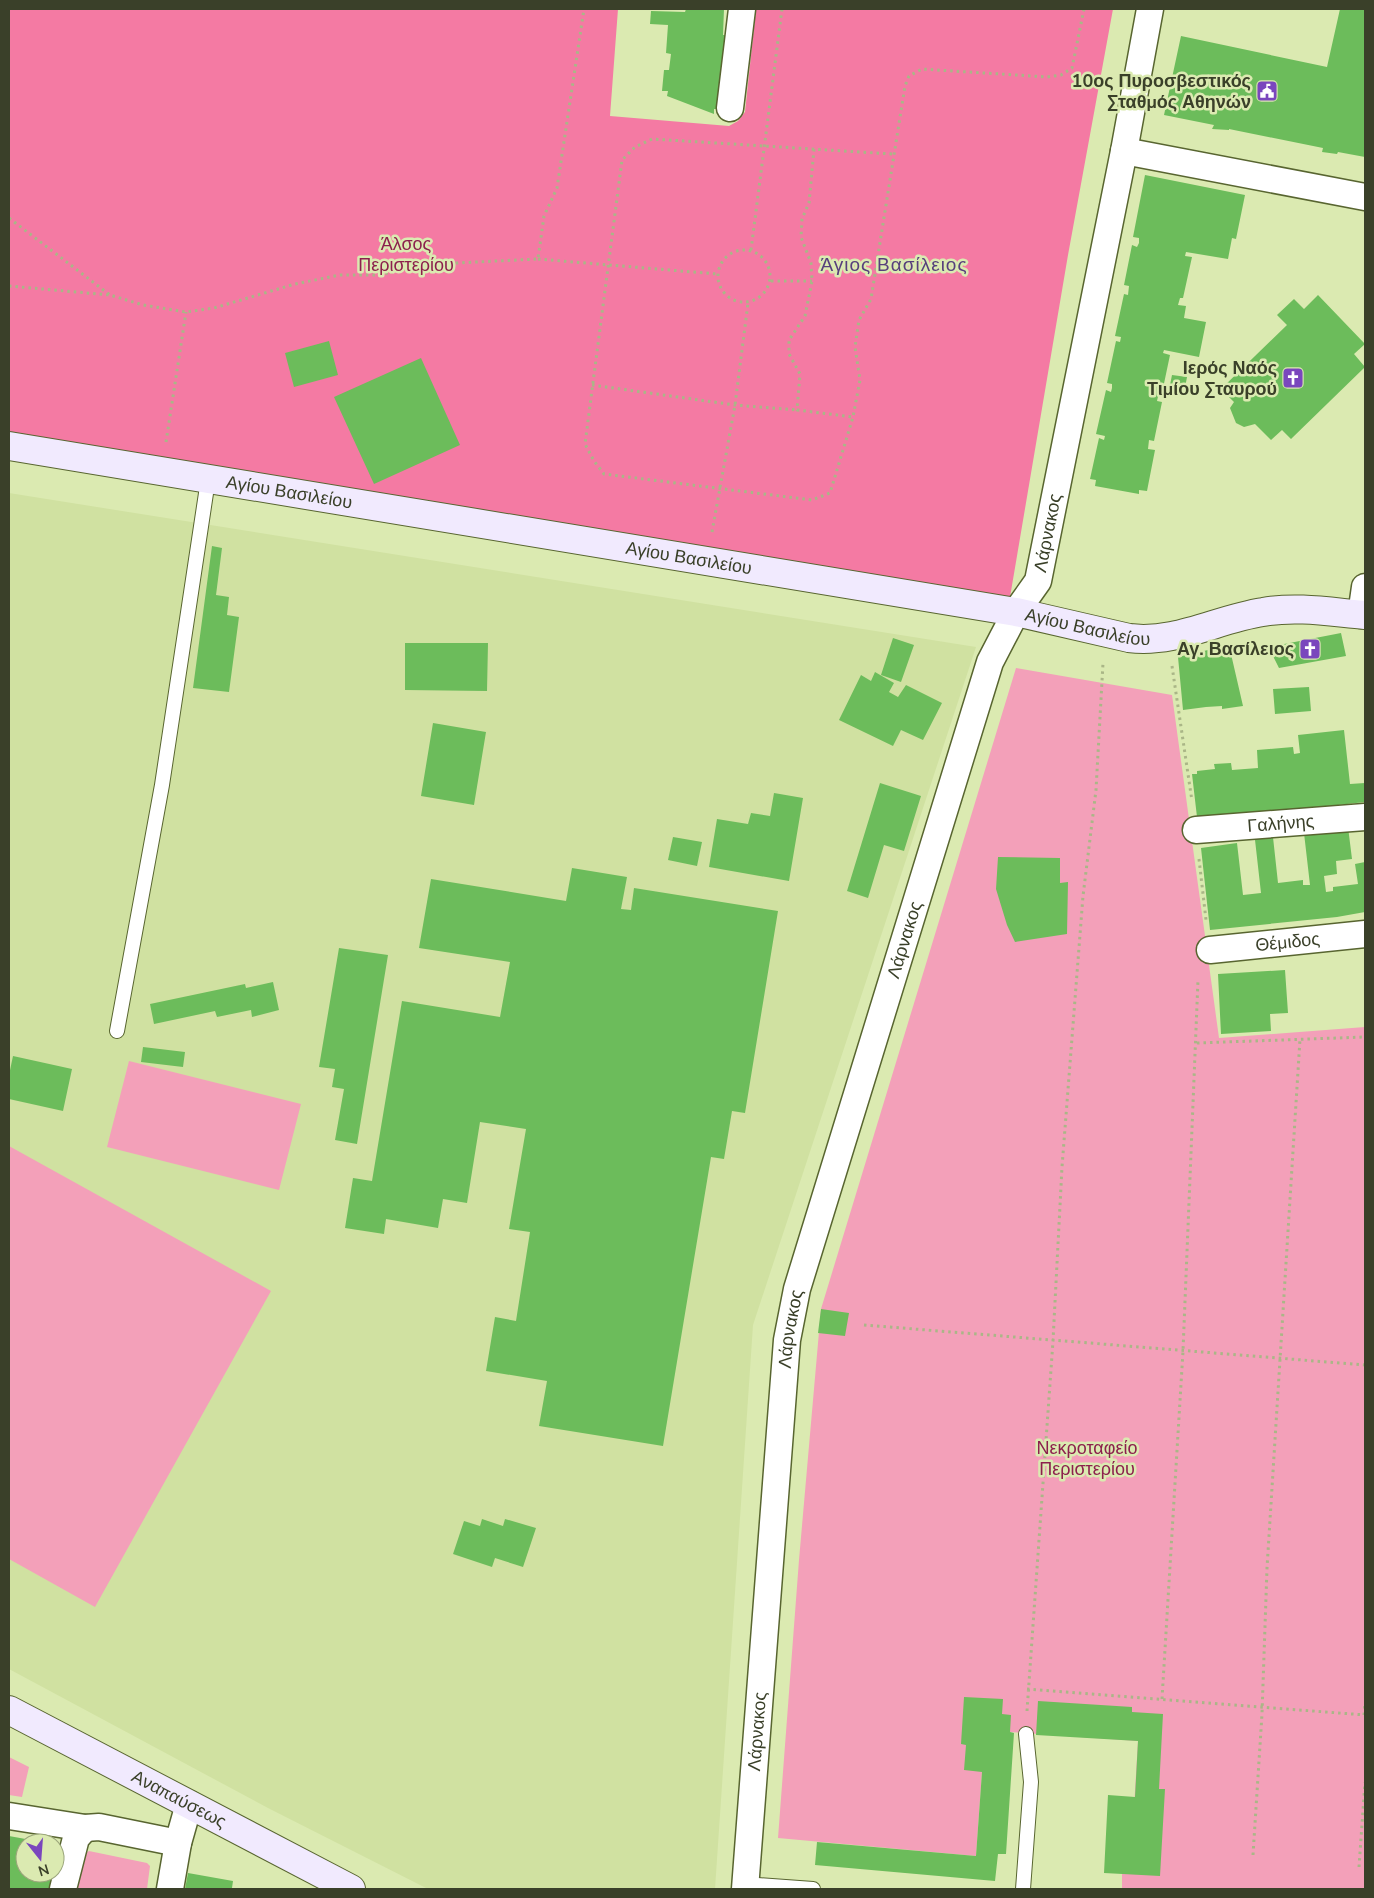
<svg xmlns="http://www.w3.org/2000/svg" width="1374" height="1898" viewBox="0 0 1374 1898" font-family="'Nunito Sans',sans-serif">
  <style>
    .built { fill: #d0e1a1 }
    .green { fill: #f3a0b9 }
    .forest { fill: #f47aa3 }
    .building { fill: #6cbc5b }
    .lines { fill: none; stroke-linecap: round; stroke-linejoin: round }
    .lane-casing { stroke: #586530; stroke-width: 16 }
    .street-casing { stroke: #586530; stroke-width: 29 }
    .secondary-casing { stroke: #586530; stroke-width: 30 }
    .path { stroke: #aab687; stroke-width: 3; stroke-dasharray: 2.5 4; stroke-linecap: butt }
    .lane { stroke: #fff; stroke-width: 14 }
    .street { stroke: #fff; stroke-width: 26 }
    .secondary { stroke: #f1eafe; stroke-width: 28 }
    .labels { text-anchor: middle; stroke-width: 5; stroke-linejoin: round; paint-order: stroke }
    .poi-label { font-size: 18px; font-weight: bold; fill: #3a4029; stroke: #dbeab1; text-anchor: end }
    .park-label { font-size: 18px; fill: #8c204d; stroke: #dbeab1 }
    .street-label { font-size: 18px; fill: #3a4029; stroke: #dbeab1 }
    .neighbourhood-label { font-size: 19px; letter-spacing: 1px; fill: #573f7c; stroke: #dbeab1 }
  </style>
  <rect width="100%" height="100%" fill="#dbeab1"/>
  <!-- built -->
  <path class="built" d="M9,493L976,647L753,1325L715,1889H428L268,1808L9,1669Z"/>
  <!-- green -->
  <path class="green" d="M1016,668L1172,695L1219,1038L1365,1027V1889H1122V1874H1130L1138,1741L1010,1732L982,1772L976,1856L778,1838L799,1560L821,1309Z
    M129,1061L301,1104L279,1190L107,1147Z
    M9,1146L271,1291L95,1607L9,1559Z
    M9,1757L29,1767L22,1797L9,1795Z
    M89,1851L147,1863L150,1866L147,1889H76L83,1855Z"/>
  <!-- forest -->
  <path class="forest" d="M9,9H618L610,116L729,126L738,121L745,112L756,9H1113L1068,255L1009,603L9,436Z"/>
  <!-- building -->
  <path class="building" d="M686,9H724L723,35H726L717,109H714V114L667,96L668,91H662L664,70H669L671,54L666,53L668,25L650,24L651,11L685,12Z
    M1340,9H1365V157L1338,152L1337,154L1322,152L1323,148L1229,129V130L1212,129L1214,125L1164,115L1181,36L1327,67Z
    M1145,175L1245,195L1236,239L1232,238L1228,259L1186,252L1185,256L1192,257L1183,298H1180L1178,305L1186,306L1184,318L1206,322L1199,357L1164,350L1163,353L1170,355L1162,393L1159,392L1157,401L1162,402L1154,441L1149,440L1148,449L1155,450L1147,491L1139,490V494L1095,486L1096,480L1090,479L1099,438L1104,440L1105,436L1096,434L1106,390L1111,392L1112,388V384L1107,383L1116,341L1120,342L1121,337L1115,336L1124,294L1128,295L1129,286L1124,285L1132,245L1137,247L1139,243V238L1133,237Z
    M1318,295L1365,344L1354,354L1365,367L1291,439L1282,430L1271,440L1255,424L1244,427L1236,423L1230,408L1234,402L1221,389L1287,325L1277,315L1294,299L1304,309Z
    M329,341L338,375L294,387L285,353Z
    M421,358L460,445L374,484L334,397Z
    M1172,375L1187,377L1184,393L1169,390Z
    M212,546L222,548L216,595L229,597L227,615L239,617L229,692L193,688Z
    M1341,633L1346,656L1279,668L1273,656L1274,646Z
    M893,638L914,645L901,682L881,675Z
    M405,643H488L487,691L405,690Z
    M1208,650L1231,654L1243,706L1222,709V706L1206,707L1183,710L1178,657Z
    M875,672L894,683L889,692L898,697L906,685L942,703L923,740L901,730L893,746L839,720L861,675L871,681Z
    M1309,687L1311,711L1275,714L1273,689Z
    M433,723L486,732L474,805L421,796Z
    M1344,730L1350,784L1365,783V802L1256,814V811L1244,814L1197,817L1192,774H1197V771L1215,769L1214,764L1231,763L1232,770L1258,768L1257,750L1293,747L1294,754L1300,753L1298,735Z
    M880,783L921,796L904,851L884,845L868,898L847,891Z
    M774,793L803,798L789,881L709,867L717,819L748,824L751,813L770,816Z
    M1348,827L1352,859L1336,861L1337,874L1324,876L1326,892L1333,891V887L1358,884L1355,864L1365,862V912L1337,917L1210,930L1201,848L1237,843L1243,895L1261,893L1254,831L1272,828L1278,883L1303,880V885H1310L1304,833Z
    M673,837L702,842L697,866L668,860Z
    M998,857L1060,858V883L1068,882L1067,934L1015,942L1007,925L996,889Z
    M572,868L627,877L621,909L631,910L634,888L778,911L745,1113L732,1111L724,1159L711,1157L663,1446L539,1426L547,1381L486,1371L495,1317L516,1321L530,1232L509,1229L526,1129L480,1122L467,1203L443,1199L438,1228L386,1219L384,1234L345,1228L353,1178L372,1181L402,1001L500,1017L510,962L419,948L431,879L566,901Z
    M339,948L388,955L357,1144L335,1140L344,1089L332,1087L335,1069L319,1067Z
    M1285,970L1288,1013L1270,1014L1271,1031L1221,1034L1218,974Z
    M273,982L279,1010L252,1017L251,1010L217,1017L215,1011L154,1024L150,1004L245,984L246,988Z
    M143,1047L185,1052L183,1067L141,1062Z
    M13,1056L72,1069L63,1111L9,1099V1075Z
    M821,1309L849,1313L845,1336L818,1333Z
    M482,1519L503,1526L505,1519L536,1528L523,1567L495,1558L492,1567L453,1554L464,1521L480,1526Z
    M964,1697L1003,1699L1002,1714L1011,1715L1010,1732L1014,1733L1006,1854H998L995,1881L815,1865L817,1842L976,1856L982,1772L964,1770L966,1745L961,1744Z
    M1038,1701L1132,1707V1712L1163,1714L1159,1789H1165L1160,1876L1104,1873L1108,1795L1135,1797L1138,1741L1036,1735Z
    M9,1836L42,1842L25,1843V1873H53L49,1889H9Z
    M188,1873L233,1881L232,1888L236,1889H185Z"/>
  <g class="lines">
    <!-- lane casing -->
    <g class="lane-casing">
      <path id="lane" d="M117,1031L162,785L208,480
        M745,1884L813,1889
        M1023,1889L1031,1782L1026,1734"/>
    </g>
    <!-- street casing -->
    <g class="street-casing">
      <g id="street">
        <path d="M730,108L742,9"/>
        <path d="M1124,151L1365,197"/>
        <path d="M1361,615L1365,587"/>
        <path id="s1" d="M1196,830L1365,817"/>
        <path id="s2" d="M1210,950L1365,934"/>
        <path d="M9,1816L85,1828L99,1827L178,1843"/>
        <path d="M63,1889L76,1838L85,1828"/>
        <path d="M170,1889L178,1843L189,1804"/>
        <path id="s3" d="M745,1889L787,1340L797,1289L990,662L1016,612L1038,581L1124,151L1150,9"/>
      </g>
    </g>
    <!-- secondary casing -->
    <g class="secondary-casing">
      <g id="secondary">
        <path id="s4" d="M9,446L1016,612L1129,638C1176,644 1217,619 1263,612C1297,606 1330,612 1365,615"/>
        <path id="s5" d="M9,1710L351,1889"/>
      </g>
    </g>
    <!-- path -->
    <path class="path" d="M814,149L809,203L802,219L801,237L811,263L812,281L805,316L789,340V354L800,374L797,410L853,417
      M892,154L652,139L635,147L622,160L585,444L594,461L604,474L812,500L830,493L853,417L860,380L855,347L859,320L871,299L905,86L909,76L922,69L1047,77L1061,75L1072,68L1084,9
      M9,218L110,295
      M718 276a26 26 0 1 1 52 0a26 26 0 1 1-52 0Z
      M751,250L782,9
      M538,259L717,274
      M771,281H812
      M9,286L110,295L143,305L186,312L214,308L295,284L340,275H380L411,267L456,263L538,259L544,216L557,188L584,9
      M592,385L735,405L797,410
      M166,442L186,312
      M712,532L735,405L748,303
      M1172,666L1192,801
      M1199,859L1206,920
      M1197,1043L1365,1037
      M864,1325L1365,1365
      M1027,1689L1365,1715
      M1162,1699L1183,1351L1198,980
      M1027,1711L1053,1341L1062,1167L1083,896L1096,790L1103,663
      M1364,1715L1365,1703
      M1253,1855L1262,1714L1267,1568L1300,1039
      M1359,1867L1365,1782"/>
    <!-- lane -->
    <use href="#lane" class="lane"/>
    <!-- street -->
    <use href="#street" class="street"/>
    <!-- secondary -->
    <use href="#secondary" class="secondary"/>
  </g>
  <!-- icons -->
  <defs>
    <g id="civic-square" transform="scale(1.125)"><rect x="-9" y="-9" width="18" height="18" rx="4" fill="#7a46bd" stroke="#dbeab1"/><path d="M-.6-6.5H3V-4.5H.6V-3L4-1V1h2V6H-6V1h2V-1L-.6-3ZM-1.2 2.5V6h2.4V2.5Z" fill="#fff"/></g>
    <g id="church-square" transform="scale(1.125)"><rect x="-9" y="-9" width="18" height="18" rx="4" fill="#7a46bd" stroke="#dbeab1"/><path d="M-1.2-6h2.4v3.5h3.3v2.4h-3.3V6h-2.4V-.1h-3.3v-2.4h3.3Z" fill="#fff"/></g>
  </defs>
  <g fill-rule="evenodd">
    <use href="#civic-square" x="1267" y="91"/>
    <use href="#church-square" x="1293" y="378"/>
    <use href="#church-square" x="1310" y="649"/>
  </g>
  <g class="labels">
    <!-- poi labels -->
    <g class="poi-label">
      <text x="1251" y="87">10ος Πυροσβεστικός<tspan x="1251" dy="21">Σταθμός Αθηνών</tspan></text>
      <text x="1277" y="374">Ιερός Ναός<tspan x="1277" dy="21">Τιμίου Σταυρού</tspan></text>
      <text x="1294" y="655">Αγ. Βασίλειος</text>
    </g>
    <!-- park labels -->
    <g class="park-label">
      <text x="406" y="250">Άλσος<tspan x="406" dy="21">Περιστερίου</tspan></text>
      <text x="1087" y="1454">Νεκροταφείο<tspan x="1087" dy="21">Περιστερίου</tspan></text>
    </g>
    <!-- street labels -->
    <g class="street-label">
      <text dy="6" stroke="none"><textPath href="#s4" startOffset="284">Αγίου Βασιλείου</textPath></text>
      <text dy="6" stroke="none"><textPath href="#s3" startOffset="1402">Λάρνακος</textPath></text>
      <text dy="6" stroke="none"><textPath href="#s4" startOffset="689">Αγίου Βασιλείου</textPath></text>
      <text dy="6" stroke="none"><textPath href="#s4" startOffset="1094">Αγίου Βασιλείου</textPath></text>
      <text dy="6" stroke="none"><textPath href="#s1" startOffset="85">Γαλήνης</textPath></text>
      <text dy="6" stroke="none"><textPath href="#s3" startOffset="968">Λάρνακος</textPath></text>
      <text dy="6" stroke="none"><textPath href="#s2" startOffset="78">Θέμιδος</textPath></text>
      <text dy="6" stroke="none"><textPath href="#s3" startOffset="562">Λάρνακος</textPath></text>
      <text dy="6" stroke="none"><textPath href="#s3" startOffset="158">Λάρνακος</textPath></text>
      <text dy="6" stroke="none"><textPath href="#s5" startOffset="192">Αναπαύσεως</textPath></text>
    </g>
    <!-- neighbourhood labels -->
    <g class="neighbourhood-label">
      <text x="894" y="271">Άγιος Βασίλειος</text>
    </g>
  </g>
  <!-- border -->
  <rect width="1374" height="1898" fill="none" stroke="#3a4029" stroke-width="20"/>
  <!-- north arrow -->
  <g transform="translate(40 1858) rotate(163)"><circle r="24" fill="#dbeab1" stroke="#9ba67b"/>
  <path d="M0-4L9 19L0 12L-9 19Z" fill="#7a46bd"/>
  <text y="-8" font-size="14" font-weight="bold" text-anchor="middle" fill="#3a4029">N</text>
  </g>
</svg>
